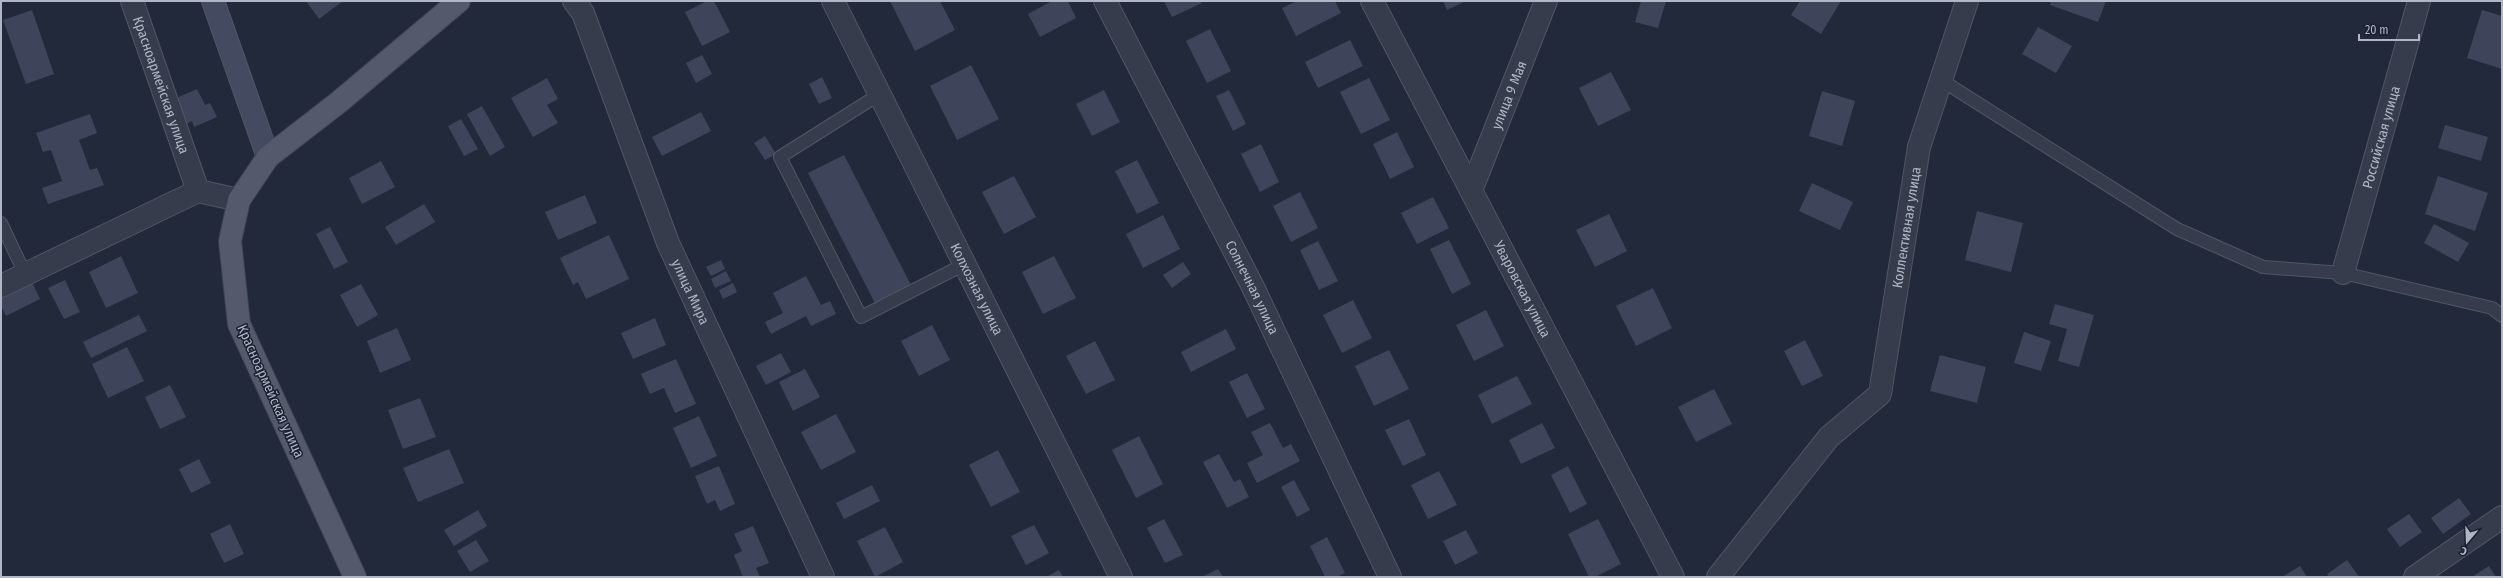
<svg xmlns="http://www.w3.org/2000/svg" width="2503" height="578" viewBox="0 0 2503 578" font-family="'Fira Sans Condensed',sans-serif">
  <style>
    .building { fill: #3e455b }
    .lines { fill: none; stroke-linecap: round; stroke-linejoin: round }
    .lane-casing { stroke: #515666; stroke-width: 14 }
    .street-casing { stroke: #515666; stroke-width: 24 }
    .secondary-casing { stroke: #515666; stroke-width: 24 }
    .primary-casing { stroke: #3f4554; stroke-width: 24 }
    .lane { stroke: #363c4b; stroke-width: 12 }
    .street { stroke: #363c4b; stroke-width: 22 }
    .secondary { stroke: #444a5f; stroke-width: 22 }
    .primary { stroke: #545a6c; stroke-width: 22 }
    .labels { text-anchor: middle; stroke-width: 3; stroke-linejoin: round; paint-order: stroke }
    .street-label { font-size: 14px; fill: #b1b6c7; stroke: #1b2130 }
  </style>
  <rect width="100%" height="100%" fill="#22293b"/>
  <!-- building -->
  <path class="building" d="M306,1H343L319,19Z
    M707,1H714L730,32L702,46L685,12Z
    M890,1H940L955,30L915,51Z
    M1052,1H1068L1076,18L1040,37L1028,14Z
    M1164,1H1201L1202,3L1172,17Z
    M1297,1H1335L1341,13L1296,36L1282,8Z
    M1443,1H1466L1447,10Z
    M1641,1H1666L1658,28L1635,22Z
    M1800,1H1841L1821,34L1791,15Z
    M2051,1H2106L2098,22L2050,5Z
    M32,10L54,74L26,84L3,20Z
    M2482,10L2502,16V69L2467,58Z
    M2038,27L2072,46L2056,73L2022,54Z
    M1210,29L1231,71L1207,83L1186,41Z
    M1350,40L1363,66L1318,88L1305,62Z
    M702,55L712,74L696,83L686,63Z
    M971,65L999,119L957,140L930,86Z
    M1611,72L1631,110L1598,126L1579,88Z
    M822,77L832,98L819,104L809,84Z
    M547,78L558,99L547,105L558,123L533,137L511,98Z
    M1369,78L1390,120L1361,134L1340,92Z
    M197,89L205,105L210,103L217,117L194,127L192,121L186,124L174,99Z
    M1104,90L1120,122L1092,136L1076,104Z
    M1229,90L1246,124L1233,131L1216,96Z
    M1822,91L1855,101L1842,146L1809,136Z
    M482,106L505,147L490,156L467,114Z
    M701,112L711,131L662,156L652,137Z
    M90,114L97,133L79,140L90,170L97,168L104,185L48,204L42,188L62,181L51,150L43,152L36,133Z
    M461,119L478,149L464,156L448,126Z
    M2445,125L2488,137L2481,161L2438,148Z
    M1397,132L1414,167L1390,179L1373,144Z
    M765,136L776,154L765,160L754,143Z
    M1261,144L1279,182L1260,192L1241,154Z
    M844,155L912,287L876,305L808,173Z
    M1137,160L1159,203L1137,214L1115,171Z
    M381,161L395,187L362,204L349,178Z
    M1014,176L1036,217L1004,234L982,192Z
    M2438,176L2488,193L2475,231L2425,214Z
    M1812,183L1853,202L1840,230L1799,211Z
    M1300,192L1318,228L1291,242L1273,206Z
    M585,195L597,223L558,240L545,212Z
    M1433,197L1449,228L1417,244L1401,213Z
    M424,204L435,222L396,245L385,227Z
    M1977,211L2023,223L2011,272L1965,260Z
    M1609,214L1627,251L1595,267L1576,230Z
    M1163,215L1180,249L1143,268L1126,234Z
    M2434,224L2469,243L2458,262L2424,243Z
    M330,227L348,262L334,269L316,234Z
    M609,235L629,279L586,299L578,282L573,285L560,258Z
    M1449,240L1471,284L1452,294L1430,249Z
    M1318,241L1338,281L1319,290L1300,250Z
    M121,256L138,293L106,308L89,272Z
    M1054,256L1076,298L1043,314L1022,272Z
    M721,260L725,269L711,276L706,267Z
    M1183,262L1191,274L1172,288L1163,275Z
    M726,271L731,281L715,288L711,279Z
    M806,276L821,305L830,301L836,314L811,326L806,316L771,334L765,322L783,313L773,293Z
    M65,280L80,312L64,319L48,288Z
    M32,282L40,299L6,316L1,306V297Z
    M733,283L737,292L723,299L719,290Z
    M361,284L378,315L357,327L340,295Z
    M1653,288L1672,328L1636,346L1616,306Z
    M1353,300L1372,338L1342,353L1323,315Z
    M2055,304L2094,315L2079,367L2058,361L2067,329L2049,324Z
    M1486,310L1504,346L1474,361L1456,325Z
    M139,315L147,331L91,358L83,342Z
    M655,318L666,345L633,359L621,333Z
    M932,325L950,360L919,376L901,341Z
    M397,328L411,360L380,373L367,341Z
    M1226,329L1236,349L1191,372L1181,352Z
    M2024,332L2051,341L2041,371L2014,363Z
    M1805,340L1823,376L1802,386L1784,351Z
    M1095,341L1115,380L1086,394L1066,356Z
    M127,347L144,381L108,398L92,364Z
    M1389,350L1409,389L1374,406L1355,366Z
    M781,353L791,372L766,385L756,366Z
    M1940,355L1986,367L1977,403L1930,391Z
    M676,359L696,404L675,413L664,388L650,394L641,374Z
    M805,369L820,397L793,411L779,382Z
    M1247,373L1265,409L1247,418L1229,382Z
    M1517,376L1532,404L1492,424L1478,395Z
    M170,385L186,417L160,429L145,397Z
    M1714,389L1732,424L1696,442L1678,407Z
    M420,398L436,437L403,449L388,410Z
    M836,414L856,452L821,470L801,432Z
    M699,416L717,456L691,468L673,428Z
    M1409,419L1426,455L1403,466L1385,430Z
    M1270,423L1283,448L1291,444L1300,461L1257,483L1247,463L1263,455L1251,432Z
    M1542,423L1555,448L1521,464L1509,440Z
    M1139,436L1163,484L1136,498L1112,450Z
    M449,449L464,483L418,502L403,468Z
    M998,450L1020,492L991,507L969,465Z
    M1219,454L1234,482L1240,479L1249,497L1227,508L1203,462Z
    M199,459L211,483L191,493L179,469Z
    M719,466L735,504L720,511L715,500L707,504L695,476Z
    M1568,466L1587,504L1570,513L1551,475Z
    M1439,471L1457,505L1428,519L1411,485Z
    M1294,480L1310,510L1297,517L1281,487Z
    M872,485L880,501L844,519L836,503Z
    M2459,498L2471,514L2443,534L2431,518Z
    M478,510L487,526L454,546L444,530Z
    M2409,514L2422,532L2400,547L2387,529Z
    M1164,519L1183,555L1165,563L1147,528Z
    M1598,519L1621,564L1595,577H1589L1568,534Z
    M230,524L244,554L224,563L210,534Z
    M1034,525L1049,553L1026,565L1011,536Z
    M753,526L769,563L756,568L760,577H743L734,555L742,551L734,534Z
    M885,527L903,562L875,577L857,541Z
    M1466,530L1478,553L1455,565L1443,541Z
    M1327,537L1345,573L1337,577H1325L1310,546Z
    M476,540L489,561L470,572L457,551Z
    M2347,560L2359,577H2329L2327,574Z
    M2300,566L2307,577H2282Z
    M2489,566L2496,577H2472Z
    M1218,569L1223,577H1202Z
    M1059,570L1063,577H1046Z"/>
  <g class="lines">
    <!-- lane casing -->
    <g class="lane-casing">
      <path id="lane" d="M1941,80L2177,229L2263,267L2343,273L2492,308L2502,316
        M880,94L780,157L861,317L965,264
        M1,223L25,274"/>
    </g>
    <!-- street casing -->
    <g class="street-casing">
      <g id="street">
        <path id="s1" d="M132,1L198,191"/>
        <path id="s2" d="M574,1L583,13L668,243L823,577"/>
        <path id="s3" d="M833,1L1121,577"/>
        <path id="s4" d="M1105,1L1253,287L1390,577"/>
        <path id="s5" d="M1372,1L1673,577"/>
        <path id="s6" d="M1472,188L1546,1"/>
        <path id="s7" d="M2343,273L2419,1"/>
        <path d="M1,286L198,191L239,200"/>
        <path id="s8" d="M1718,577L1829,437L1880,394L1919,147L1967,1"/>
        <path d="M2415,577L2502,517"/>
      </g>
    </g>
    <!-- secondary casing -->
    <g class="secondary-casing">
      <path id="secondary" d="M213,1L268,157"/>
    </g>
    <!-- primary casing -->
    <g class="primary-casing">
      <path id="primary" d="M355,577L239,324L230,241L239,200L268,157L339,102L459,1"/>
    </g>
    <!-- lane -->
    <use href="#lane" class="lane"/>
    <!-- street -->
    <use href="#street" class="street"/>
    <!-- secondary -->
    <use href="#secondary" class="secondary"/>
    <!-- primary -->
    <use href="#primary" class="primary"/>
  </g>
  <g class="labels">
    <!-- street labels -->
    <g class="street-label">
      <text dy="5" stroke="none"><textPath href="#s1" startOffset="89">Красноармейская улица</textPath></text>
      <text dy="5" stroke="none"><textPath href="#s6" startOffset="100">улица 9 Мая</textPath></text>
      <text dy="5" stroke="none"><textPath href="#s7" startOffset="141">Российская улица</textPath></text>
      <text dy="5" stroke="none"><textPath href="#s8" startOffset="414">Коллективная улица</textPath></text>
      <text dy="5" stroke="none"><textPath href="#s4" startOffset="322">Солнечная улица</textPath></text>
      <text dy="5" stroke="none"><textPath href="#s5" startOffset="325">Уваровская улица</textPath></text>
      <text dy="5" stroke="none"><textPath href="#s3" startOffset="322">Колхозная улица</textPath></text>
      <text dy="5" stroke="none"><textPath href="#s2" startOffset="314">улица Мира</textPath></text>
      <text transform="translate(271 391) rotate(66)" y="5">Красноармейская улица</text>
    </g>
  </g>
  <!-- border -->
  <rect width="2503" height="578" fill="none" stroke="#b1b6c7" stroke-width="4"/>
  <!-- north arrow -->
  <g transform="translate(2467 542) rotate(199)" stroke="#1b2130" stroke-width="3" paint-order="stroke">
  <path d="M0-3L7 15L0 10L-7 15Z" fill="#b1b6c7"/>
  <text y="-6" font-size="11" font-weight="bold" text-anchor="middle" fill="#b1b6c7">С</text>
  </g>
  <!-- scale -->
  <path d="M2359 34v6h60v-6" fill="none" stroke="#b1b6c7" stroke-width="2"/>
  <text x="2365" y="34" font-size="12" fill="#b1b6c7" stroke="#1b2130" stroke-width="3" paint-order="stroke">20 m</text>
</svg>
